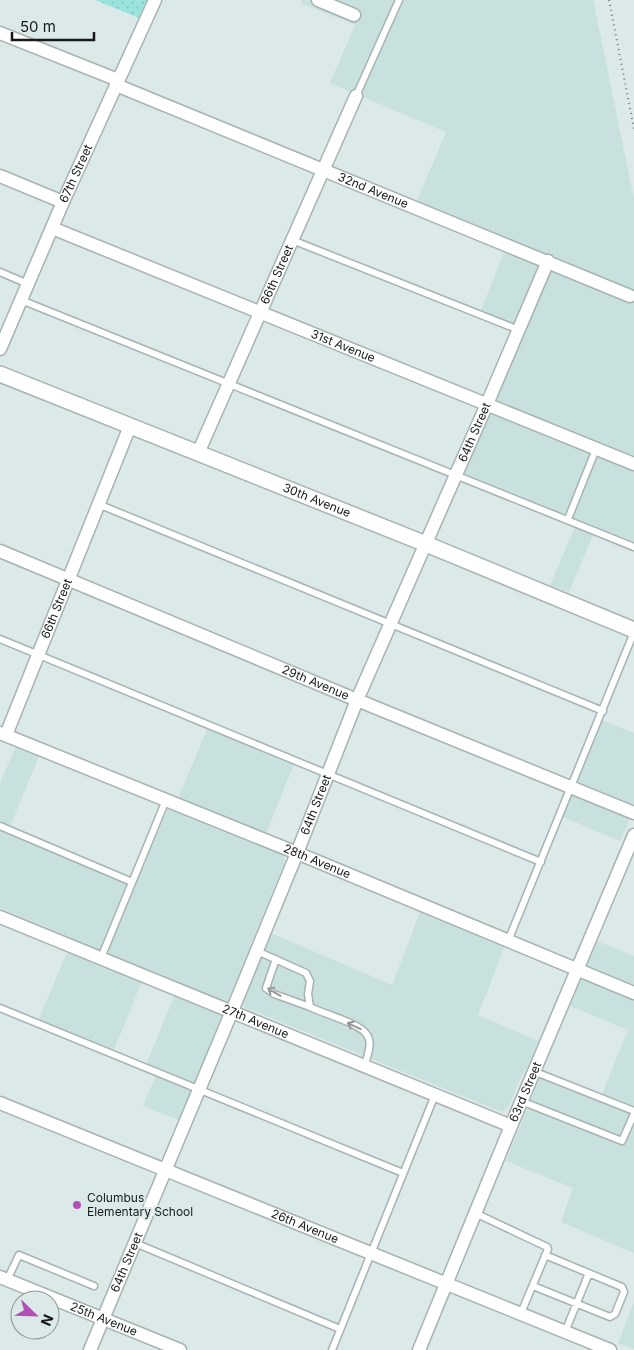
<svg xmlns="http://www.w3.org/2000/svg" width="634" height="1350" viewBox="0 0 634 1350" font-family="Inter,sans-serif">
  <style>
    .built { fill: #c8e0de }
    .grass { fill: url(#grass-dots) }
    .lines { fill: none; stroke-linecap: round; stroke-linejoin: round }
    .service-casing { stroke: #a6b3b2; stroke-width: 9 }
    .minor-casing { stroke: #a6b3b2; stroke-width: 15 }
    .tertiary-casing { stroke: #a6b3b2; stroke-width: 18 }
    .path { stroke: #6f7877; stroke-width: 2; stroke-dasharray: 1 4; stroke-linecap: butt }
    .service { stroke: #fff; stroke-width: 6 }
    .minor { stroke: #fff; stroke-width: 12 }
    .tertiary { stroke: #fff; stroke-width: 15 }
    .oneway { stroke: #969898 }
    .poi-dot { fill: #b250b7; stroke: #dbe9e8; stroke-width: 2 }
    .labels { text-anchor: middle; stroke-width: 4; stroke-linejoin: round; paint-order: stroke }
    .street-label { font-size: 12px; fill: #161b1a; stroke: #dbe9e8 }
    .poi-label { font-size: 12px; fill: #161b1a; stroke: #dbe9e8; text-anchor: start }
  </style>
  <defs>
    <pattern id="grass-dots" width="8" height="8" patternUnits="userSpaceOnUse" patternTransform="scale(1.25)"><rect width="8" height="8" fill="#9be4de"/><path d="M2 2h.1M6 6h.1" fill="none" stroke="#85c3be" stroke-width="1.8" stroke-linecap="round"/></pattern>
  </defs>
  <rect width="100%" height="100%" fill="#dbe9e8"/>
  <!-- built -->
  <path class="built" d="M302,0H593L634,199V552L593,535L569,592L550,585L575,527L449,476L512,332L478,318L505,250L412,213L446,132L330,83L355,25L301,3Z
    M602,720L634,733V809L620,841L563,817Z
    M207,729L294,764L261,846L283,855L285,861L179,1120L143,1106L158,1071L146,1065L180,982L147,969L113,1052L38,1021L73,938L0,908V783L16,746L39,756L7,834L135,886L168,809L173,811Z
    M421,910L505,945L478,1015L538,1041L528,1065L519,1081L509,1105L502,1112L244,1007L242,1002L271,933L392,985Z
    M597,941L634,956V1253L561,1222L573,1188L506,1161L543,1070L602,1094L628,1030L570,1006Z
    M634,1302V1349L618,1343Z"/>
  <!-- grass -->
  <path class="grass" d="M95,0H147L139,18Z"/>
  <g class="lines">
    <!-- service casing -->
    <g class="service-casing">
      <path id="service" d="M356,96L399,0
        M292,240L519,330
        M0,272L28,284
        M21,300L634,547
        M98,504L603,711
        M568,519L596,449
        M0,639L541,862
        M0,826L132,882
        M508,941L634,632
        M257,951L306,973L310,981L308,994L310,1007C324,1014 360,1023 367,1035C373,1043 367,1056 365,1065
        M101,958L166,800
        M276,959L266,988L274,994L310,1007
        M0,1008L403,1173
        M533,1071L634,1111
        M521,1101L622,1141L634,1114
        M475,1213L547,1247L548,1249L521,1313
        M135,1243L340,1329
        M7,1280L19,1255L94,1286
        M533,1286L610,1317L615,1314L624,1292L622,1287L545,1255
        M565,1332L589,1273
        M332,1350L435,1095"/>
    </g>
    <!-- minor casing -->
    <g class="minor-casing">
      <g id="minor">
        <path d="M318,0L354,15"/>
        <path d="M0,33L118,80"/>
        <path id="s1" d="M116,85L630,296"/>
        <path d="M0,176L63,202"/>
        <path id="s2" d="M52,228L634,464"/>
        <path id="s3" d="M0,349L63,202L155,0"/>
        <path id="s4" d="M198,453L356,96"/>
        <path id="s5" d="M0,551L357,700L634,813"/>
        <path id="s6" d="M0,733L297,853L634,993"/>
        <path id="s7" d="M6,735L130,426"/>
        <path id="s8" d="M0,917L511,1126"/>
        <path id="s9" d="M0,1103L610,1350"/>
        <path id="s10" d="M0,1277L180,1350"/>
        <path id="s11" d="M90,1350L232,1011L297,853L357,700L487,404L548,261"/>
        <path id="s12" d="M419,1350L511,1126L634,835"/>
      </g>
    </g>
    <!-- tertiary casing -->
    <g class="tertiary-casing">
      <g id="tertiary">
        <path id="s13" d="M0,374L426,544L634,630"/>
      </g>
    </g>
    <!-- path -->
    <path class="path" d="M609,0L634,129"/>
    <!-- service -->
    <use href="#service" class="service"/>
    <!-- minor -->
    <use href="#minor" class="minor"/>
    <!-- tertiary -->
    <use href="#tertiary" class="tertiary"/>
  </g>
  <!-- one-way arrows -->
  <defs><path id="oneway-shaft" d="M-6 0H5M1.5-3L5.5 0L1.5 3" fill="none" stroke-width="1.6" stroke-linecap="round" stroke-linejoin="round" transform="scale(1.25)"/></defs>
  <g class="oneway">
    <use href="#oneway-shaft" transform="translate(274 992) rotate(-149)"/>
    <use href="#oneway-shaft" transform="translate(354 1026) rotate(-155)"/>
  </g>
  <!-- markers -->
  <circle class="poi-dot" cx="77" cy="1205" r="5"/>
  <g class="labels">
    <!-- street labels -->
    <g class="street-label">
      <text dy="4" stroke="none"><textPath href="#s3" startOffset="191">67th Street</textPath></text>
      <text dy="4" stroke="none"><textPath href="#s1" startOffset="278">32nd Avenue</textPath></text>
      <text dy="4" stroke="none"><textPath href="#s4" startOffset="195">66th Street</textPath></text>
      <text dy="4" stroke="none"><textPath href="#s2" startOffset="314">31st Avenue</textPath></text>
      <text dy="4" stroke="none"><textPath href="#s11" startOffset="995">64th Street</textPath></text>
      <text dy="4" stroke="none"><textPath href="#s13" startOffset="341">30th Avenue</textPath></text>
      <text dy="4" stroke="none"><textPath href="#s7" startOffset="136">66th Street</textPath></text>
      <text dy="4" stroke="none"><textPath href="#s5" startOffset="342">29th Avenue</textPath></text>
      <text dy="4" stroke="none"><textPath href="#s11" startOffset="590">64th Street</textPath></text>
      <text dy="4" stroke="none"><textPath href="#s6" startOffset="342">28th Avenue</textPath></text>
      <text dy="4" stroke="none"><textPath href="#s8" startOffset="276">27th Avenue</textPath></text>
      <text dy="4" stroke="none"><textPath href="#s12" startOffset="279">63rd Street</textPath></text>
      <text dy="4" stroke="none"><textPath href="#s9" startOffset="329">26th Avenue</textPath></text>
      <text dy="4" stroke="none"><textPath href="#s11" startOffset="95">64th Street</textPath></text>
      <text dy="4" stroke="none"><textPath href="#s10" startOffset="112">25th Avenue</textPath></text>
    </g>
    <!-- poi labels -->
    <g class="poi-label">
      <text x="87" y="1202">Columbus<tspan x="87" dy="14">Elementary School</tspan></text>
    </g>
  </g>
  <!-- north arrow -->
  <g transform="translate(35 1315) rotate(113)"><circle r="24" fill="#dbe9e8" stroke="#8c9796"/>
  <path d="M0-4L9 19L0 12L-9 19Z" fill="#b250b7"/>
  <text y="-8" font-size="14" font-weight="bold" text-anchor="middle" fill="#161b1a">N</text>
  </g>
  <!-- scale -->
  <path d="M12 32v8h82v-8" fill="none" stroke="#161b1a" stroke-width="2.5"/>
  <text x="20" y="32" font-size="15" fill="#161b1a" stroke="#dbe9e8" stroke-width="4" paint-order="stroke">50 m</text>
</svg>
